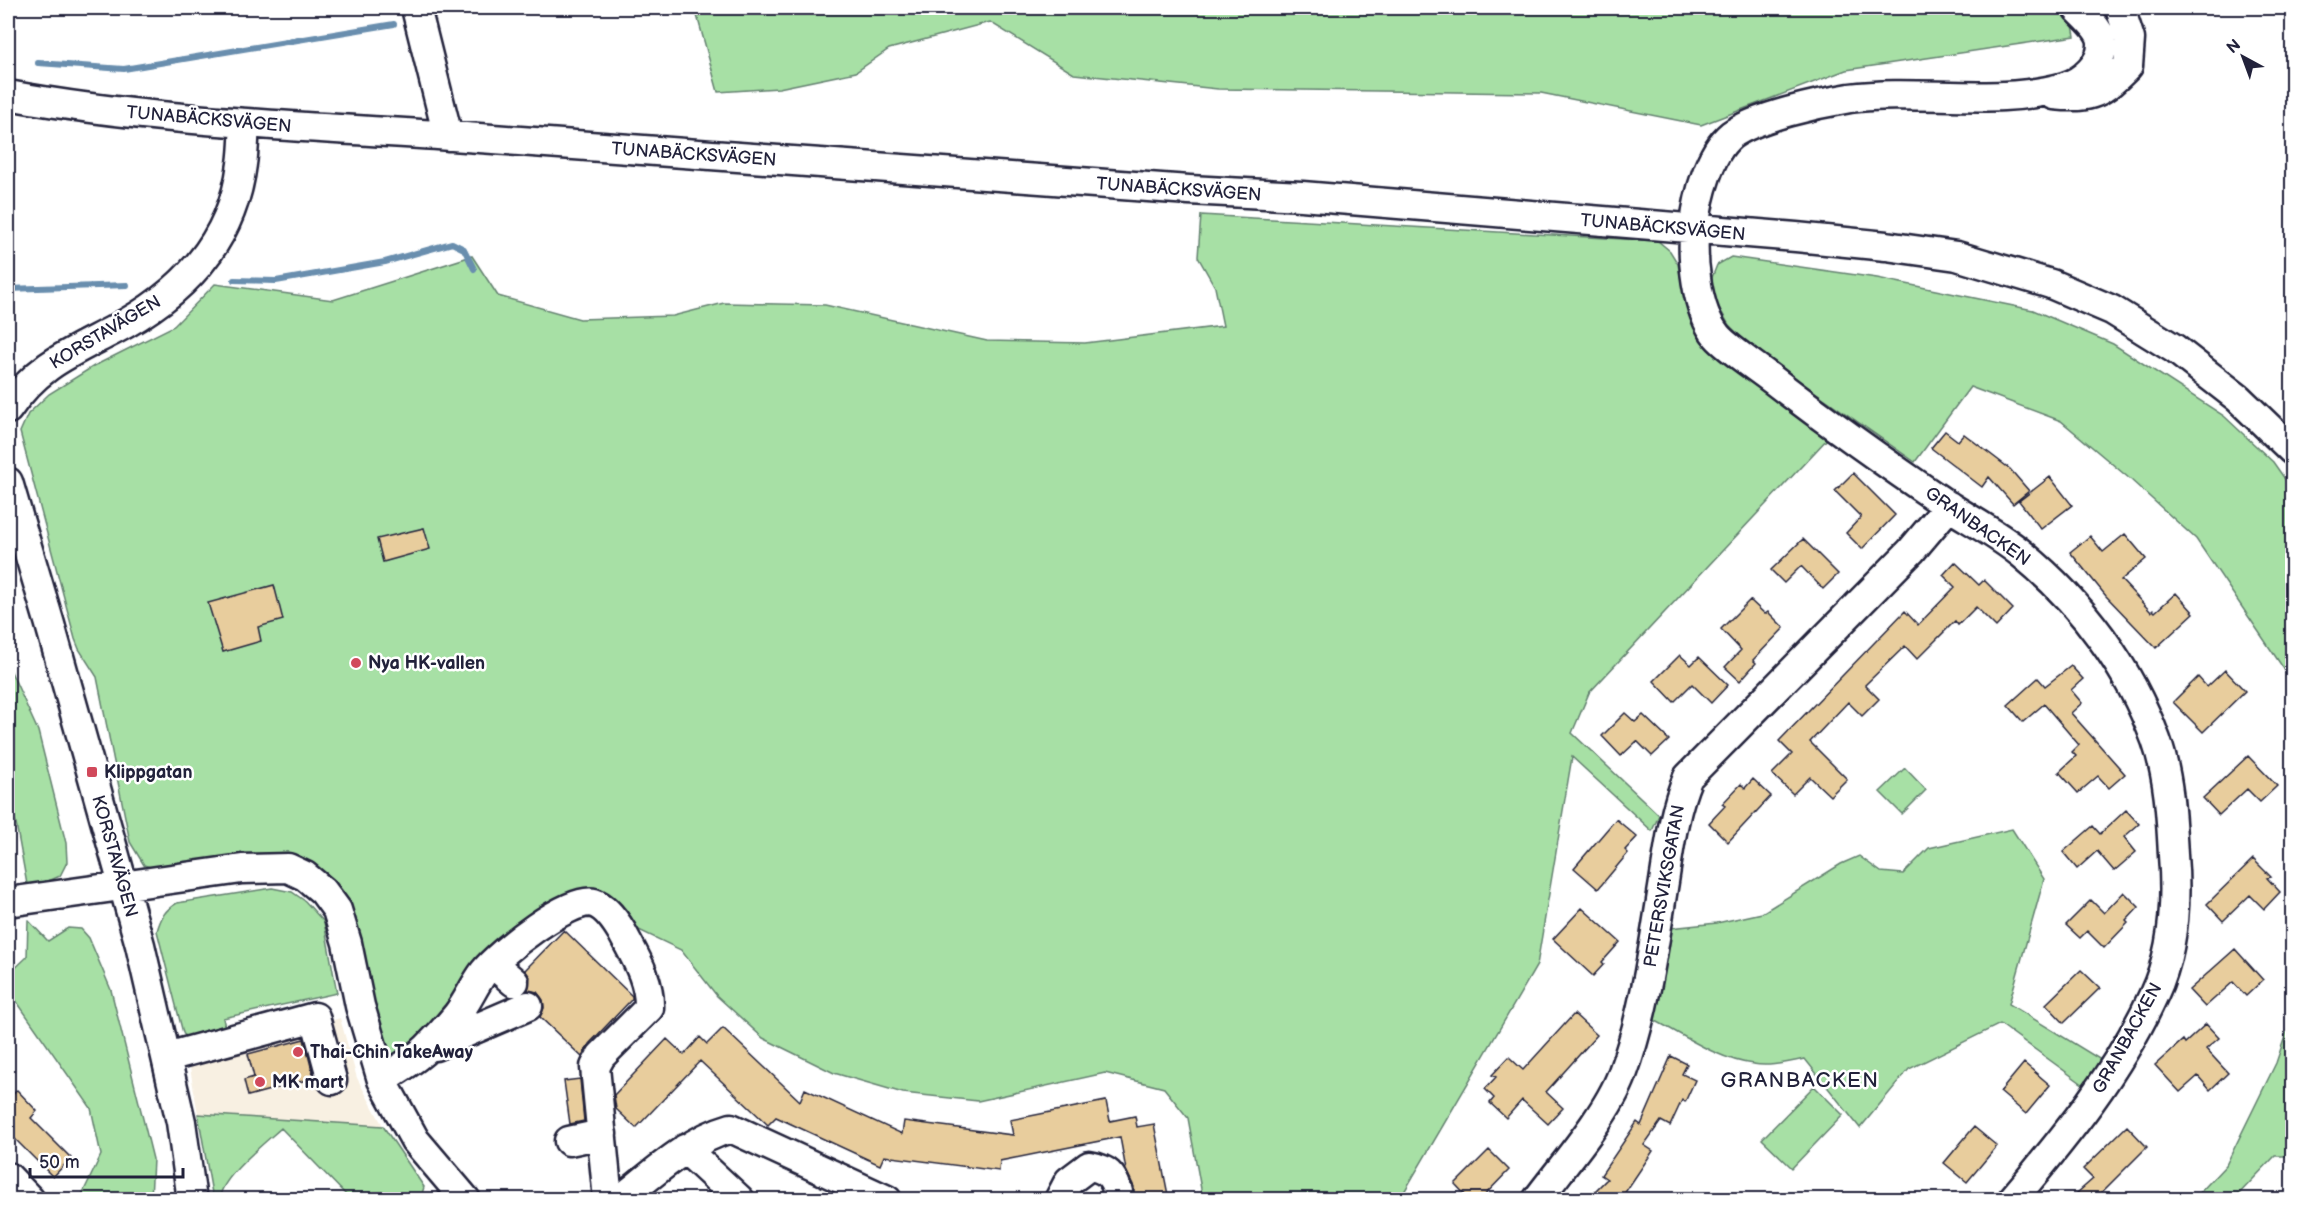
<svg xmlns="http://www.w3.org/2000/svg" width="2300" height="1207" viewBox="0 0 2300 1207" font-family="'Balsamiq Sans',sans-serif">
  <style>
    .built { fill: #f8f0e2 }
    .green { fill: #a7e0a5; stroke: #648170; stroke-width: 1.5 }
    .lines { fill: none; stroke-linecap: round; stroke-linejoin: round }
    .stream { stroke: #698eae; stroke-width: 6 }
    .building { fill: #e8cd9d; stroke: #22223b; stroke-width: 1.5 }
    .minor-casing { stroke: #22223b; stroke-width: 33 }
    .minor { stroke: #fff; stroke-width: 28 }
    .poi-dot { fill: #d1495b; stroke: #fff; stroke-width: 2 }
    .labels { text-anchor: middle; stroke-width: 5; stroke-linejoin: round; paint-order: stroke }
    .street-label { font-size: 18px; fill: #22223b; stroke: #fff }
    .poi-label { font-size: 18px; font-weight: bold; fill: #22223b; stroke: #fff; text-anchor: start }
    .quarter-label { font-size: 21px; letter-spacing: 1.5px; fill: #22223b; stroke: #fff }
  </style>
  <rect width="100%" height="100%" fill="#fff"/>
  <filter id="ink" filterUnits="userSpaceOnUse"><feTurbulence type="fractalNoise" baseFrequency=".0167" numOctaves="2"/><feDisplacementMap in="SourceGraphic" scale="12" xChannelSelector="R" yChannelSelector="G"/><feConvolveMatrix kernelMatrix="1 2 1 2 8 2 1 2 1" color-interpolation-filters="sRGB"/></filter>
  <g filter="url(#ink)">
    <!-- built -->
    <path class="built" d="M340,1018L357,1078L383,1126L198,1114L190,1068L199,1061Z"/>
    <!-- green -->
    <path class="green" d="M695,8H2070L2075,36L1846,70L1701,125L1541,93L1218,89L1074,74L990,22L889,49L856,72L779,88L718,92Z
      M1201,215L1658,241L1670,251L1678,264L1682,286L1694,318L1828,438L1589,693L1572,733L1659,815L1652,831L1572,757L1537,965L1400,1199L1203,1200L1188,1118L1164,1088L1105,1073L978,1101L903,1093L834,1073L763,1038L717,996L681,950L618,920L610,902L469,979L417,1042L387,1060L348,900L323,876L169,873L144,865L130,842L97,677L79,649L75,639L20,432L28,414L49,394L94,366L174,326L215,284L333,300L472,256L498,296L580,319L673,316L724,303L825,305L987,341L1085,343L1223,326L1215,287L1198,257Z
      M1731,257L1877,278L2033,310L2113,344L2224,416L2273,462L2292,489V681L2196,539L2130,479L2061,421L1970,387L1915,462L1752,348L1729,325L1717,304L1711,280L1717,265Z
      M8,665L38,731L66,843L67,862L60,876L28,890L8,780Z
      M1905,768L1926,790L1902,814L1880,792Z
      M2012,829L2044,879L2009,1004L2101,1060L2084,1085L2000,1024L1909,1069L1860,1128L1805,1059C1788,1062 1771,1067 1753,1064C1719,1060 1685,1036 1654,1020L1670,928L1717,923L1762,913L1841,864L1859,856L1881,872L1903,874L1929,848Z
      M272,888L292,892L305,901L324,922L337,993L223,1018L226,1032L188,1040L183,1033L157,931C161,917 165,910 177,903Z
      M28,920L48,941L68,928L81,929L89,938L111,990L153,1159L151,1199H80L101,1155L91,1108L8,989V975L27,957Z
      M2292,1016V1156H2275L2234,1199H2194L2226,1165L2276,1063Z
      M1814,1086L1843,1115L1792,1168L1762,1139Z
      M198,1114L383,1126L424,1187L422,1194L417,1199H350L281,1128C266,1142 219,1179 220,1199H213Z"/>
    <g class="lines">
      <!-- stream -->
      <path class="stream" d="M38,63L124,69L394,24
        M234,280L276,281L385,262L452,243L464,249L474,269
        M8,289L127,285"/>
    </g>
    <!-- building -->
    <path class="building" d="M1945,431L1958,441L1964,434L2010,469L2029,491L2013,504L1989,477L1982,487L1931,448Z
      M1853,473L1895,515L1862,549L1846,533L1861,517L1835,491Z
      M2050,477L2072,505L2041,529L2019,501Z
      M424,528L430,549L383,562L377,539Z
      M2125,534L2146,559L2121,580L2151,612L2153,610L2155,612L2176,593L2194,613L2156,648L2106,596L2070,552L2090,536L2103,552Z
      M1803,539L1838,574L1823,589L1801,566L1784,583L1771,570Z
      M1955,562L1979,585L1984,580L2013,609L1996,627L1976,607L1958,625L1955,621L1917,659L1905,646L1865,685L1879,699L1862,716L1848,702L1810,742L1847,779L1830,796L1810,777L1793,794L1772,774L1792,754L1779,741L1905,611L1918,625L1955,587L1943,575Z
      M274,585L283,620L258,627L261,641L223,652L208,603Z
      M1750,600L1765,614L1768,612L1784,628L1753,660L1756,663L1740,681L1725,667L1741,650L1721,629Z
      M1680,655L1691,665L1699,657L1728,685L1711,703L1692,684L1674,702L1654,681Z
      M2071,666L2083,679L2071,690L2082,703L2071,713L2125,774L2109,788L2098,776L2078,793L2059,772L2076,756L2072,752L2079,745L2044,704L2023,722L2008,705L2038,678L2045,686Z
      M2225,670L2245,691L2203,732L2173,702L2198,677L2207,687Z
      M1625,713L1635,722L1643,715L1669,740L1652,756L1637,741L1621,756L1602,736Z
      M2248,756L2277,786L2260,802L2247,789L2219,815L2203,798Z
      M1753,779L1771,796L1728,842L1709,823L1725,806L1722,804L1741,784L1745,788Z
      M2126,810L2139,824L2124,837L2136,852L2114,871L2097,851L2077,869L2063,852L2093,826L2100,834Z
      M1616,819L1637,837L1625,850L1628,853L1598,889L1574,868Z
      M2253,859L2271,877L2267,878L2280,892L2264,909L2250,895L2223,921L2207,904Z
      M2124,892L2139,907L2126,921L2128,923L2104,948L2087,931L2080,938L2066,925L2091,900L2104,913Z
      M1582,908L1620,942L1602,962L1604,964L1593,976L1553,939Z
      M564,930L632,996V999L589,1044L582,1057L540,1017L544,1008L543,1000L537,992L528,990L530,977L525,970Z
      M2235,949L2263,980L2246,996L2233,982L2205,1007L2189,990Z
      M2081,970L2100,988L2064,1023L2046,1004Z
      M1574,1014L1597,1035L1546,1092L1563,1108L1548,1124L1522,1100L1506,1118L1490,1103L1494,1098L1485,1089L1496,1077L1492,1075L1509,1057L1523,1070Z
      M2206,1024L2219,1038L2206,1049L2228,1073L2210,1090L2198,1076L2180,1092L2155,1065L2183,1040L2185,1043Z
      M723,1028L800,1101L805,1089L902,1134L904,1121L1013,1135L1010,1120L1106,1101L1110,1121L1135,1116L1137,1127L1154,1124L1169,1200H1133L1134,1187L1126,1170L1120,1137L1000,1161L999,1171L884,1156L880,1165L776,1117L768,1125L700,1061L636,1128L616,1109L614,1095L667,1039L684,1055L700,1037L707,1044Z
      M304,1039L314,1078L248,1096L244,1080L254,1077L248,1054Z
      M1671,1056L1687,1064L1682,1074L1695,1080L1685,1102L1682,1100L1670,1126L1661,1121L1644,1145L1653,1151L1620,1200H1586L1607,1179L1601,1175L1637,1122L1641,1125Z
      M2024,1063L2050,1085L2026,1114L2000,1092Z
      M580,1079L584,1121L570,1124L564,1081Z
      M17,1090L37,1111L31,1118L71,1158L53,1177L8,1132V1100Z
      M2127,1126L2147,1147L2094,1200H2069L2093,1179L2083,1169Z
      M1974,1127L1997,1146L1967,1182L1944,1163Z
      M1489,1150L1509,1170L1480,1200H1470L1455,1184Z"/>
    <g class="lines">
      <!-- minor casing -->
      <g class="minor-casing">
        <path id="minor" d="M416,8L448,136
          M8,95C154,122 304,126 452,136C698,154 943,172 1189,190L1302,196L1796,237L1886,246L1957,256L2051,284L2112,310L2175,349L2238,398L2292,450
          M2054,95C2093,99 2101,93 2128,66L2130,39L2120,8
          M8,409C37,366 68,354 112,331C181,295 232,244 242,164C244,151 244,137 245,123
          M8,482L49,621L140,945L181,1122L192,1200
          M8,902L242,869L288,868L305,876L323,891L337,910L347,943L360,1006L382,1080L415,1140L466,1200
          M493,964L514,982
          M435,1046L528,1006
          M167,1057L315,1017L332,1080
          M382,1080C396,1070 414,1061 427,1048C437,1038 448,1026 457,1015C468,1001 474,985 484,972C499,953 570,896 594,903C606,907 616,922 622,932C635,957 650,980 649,1008L601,1056L595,1067L608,1200
          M569,1141L602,1134
          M685,1149L740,1200
          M8,1177L30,1200
          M620,1200C654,1173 689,1140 731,1128L887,1200
          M1059,1200L1069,1181L1089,1166C1107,1169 1113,1175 1118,1192L1114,1200
          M1537,1200C1563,1165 1607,1115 1622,1075C1644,1016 1653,951 1663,888C1669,851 1673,812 1688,777L1911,551L1949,506
          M2012,1200C2066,1136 2119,1071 2154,994C2174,951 2177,902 2173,855C2171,816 2169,776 2156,740C2129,667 2082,603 2022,554C1999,535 1972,521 1947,505C1888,465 1830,424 1773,380C1758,368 1728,349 1717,336C1696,310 1691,256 1695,224C1698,197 1709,153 1731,135C1755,117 1820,103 1850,98C1918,89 1998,106 2064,87C2082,82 2103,64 2102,43C2102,30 2085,17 2077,8"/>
      </g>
      <!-- minor -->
      <use href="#minor" class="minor"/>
    </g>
  </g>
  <!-- markers -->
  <g class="poi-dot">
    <circle cx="356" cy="663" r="6"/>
    <rect x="86" y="766" width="12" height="12" rx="3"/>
    <circle cx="298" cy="1052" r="6"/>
    <circle cx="260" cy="1082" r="6"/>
  </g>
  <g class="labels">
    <!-- street labels -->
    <g class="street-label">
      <text transform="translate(209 119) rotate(5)" y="6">TUNABÄCKSVÄGEN</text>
      <text transform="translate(694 154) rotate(4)" y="6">TUNABÄCKSVÄGEN</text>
      <text transform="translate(1179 189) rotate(4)" y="6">TUNABÄCKSVÄGEN</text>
      <text transform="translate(1663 227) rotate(5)" y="6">TUNABÄCKSVÄGEN</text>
      <text transform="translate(105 332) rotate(-31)" y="6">KORSTAVÄGEN</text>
      <text transform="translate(1978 526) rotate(35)" y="6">GRANBACKEN</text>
      <text transform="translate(115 856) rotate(74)" y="6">KORSTAVÄGEN</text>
      <text transform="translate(1664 886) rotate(-80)" y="6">PETERSVIKSGATAN</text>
      <text transform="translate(2127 1038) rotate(-61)" y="6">GRANBACKEN</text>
    </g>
    <!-- poi labels -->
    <g class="poi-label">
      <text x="368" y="669">Nya HK-vallen</text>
      <text x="104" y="778">Klippgatan</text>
      <text x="310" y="1058">Thai-Chin TakeAway</text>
      <text x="272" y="1088">MK mart</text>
    </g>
    <!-- quarter labels -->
    <g class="quarter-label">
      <text x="1800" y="1087">GRANBACKEN</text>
    </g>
  </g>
  <!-- margin -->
  <rect width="2300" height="1207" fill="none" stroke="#fff" stroke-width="30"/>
  <rect x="15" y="15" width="2270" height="1177" fill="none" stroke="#22223b" stroke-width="2" filter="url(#ink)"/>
  <!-- north arrow -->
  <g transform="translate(2243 57) rotate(319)" stroke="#ffffff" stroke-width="4.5" paint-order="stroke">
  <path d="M0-4.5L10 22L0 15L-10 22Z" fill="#22223b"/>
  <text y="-9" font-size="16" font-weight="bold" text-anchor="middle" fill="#22223b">N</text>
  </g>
  <!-- scale -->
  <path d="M30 1168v9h153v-9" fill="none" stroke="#22223b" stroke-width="3"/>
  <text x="39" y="1168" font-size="18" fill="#22223b" stroke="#ffffff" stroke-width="4.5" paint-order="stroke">50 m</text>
</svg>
